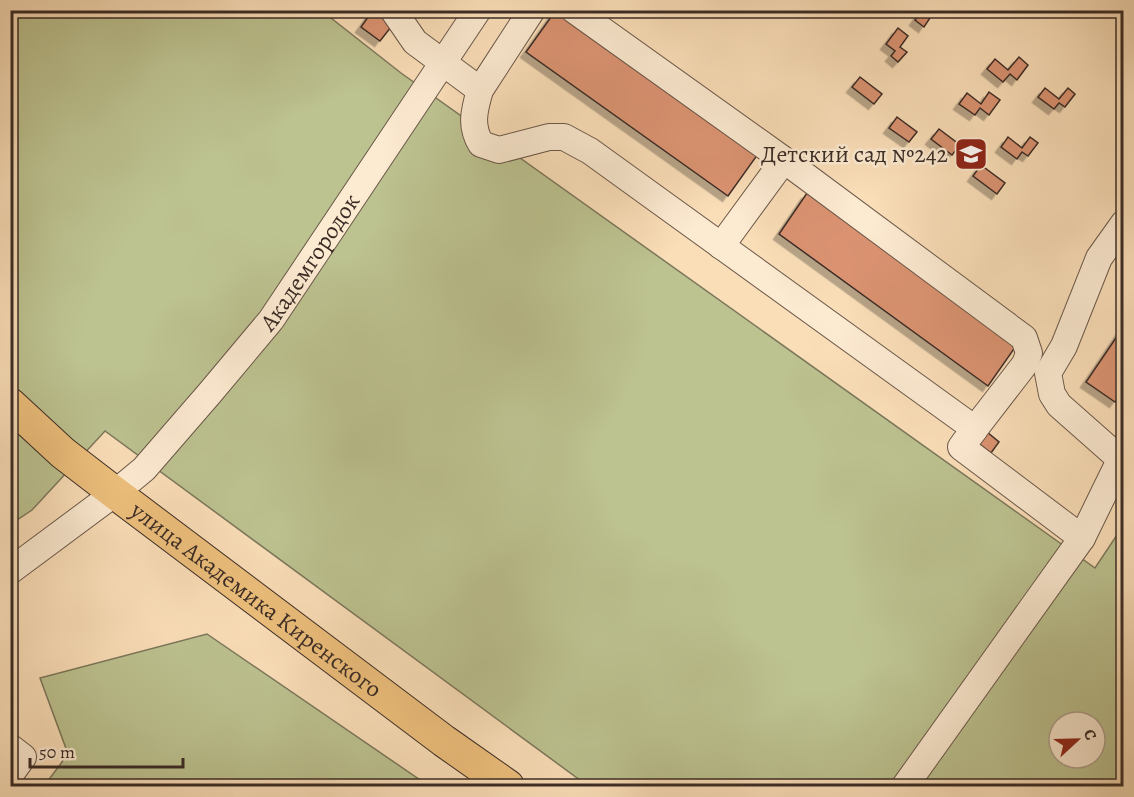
<svg xmlns="http://www.w3.org/2000/svg" width="1134" height="797" viewBox="0 0 1134 797" font-family="Alegreya,serif">
  <style>
    .green { fill: #bcc290; stroke: #7c775b; stroke-width: 1.5; fill-rule: evenodd }
    .building { fill: #db9372; stroke: #3b2c26; stroke-width: 1.5; filter: url(#shadow) }
    .lines { fill: none; stroke-linecap: round; stroke-linejoin: round }
    .minor-casing { stroke: #6b584a; stroke-width: 28 }
    .major-casing { stroke: #3b2c26; stroke-width: 34 }
    .minor { stroke: #fcead1; stroke-width: 26 }
    .major { stroke: #edbf7c; stroke-width: 32 }
    .labels { text-anchor: middle; stroke-width: 5; stroke-linejoin: round; paint-order: stroke }
    .poi-label { font-size: 24px; fill: #3b2c26; stroke: #fcead1; text-anchor: end }
    .street-label { font-size: 24px; fill: #3b2c26; stroke: #fcead1 }
  </style>
  <defs>
    <filter id="shadow"><feDropShadow dx="-5.5" dy="5.5" stdDeviation="0" flood-color="#0004"/></filter>
  </defs>
  <rect width="100%" height="100%" fill="#fadeb8"/>
  <filter id="stains"><feTurbulence type="fractalNoise" baseFrequency=".00333" numOctaves="4"/><feColorMatrix values="0 0 0 0 .2 0 0 0 0 .09 0 0 0 0 .02 0 0 0 .5 -.17"/></filter>
  <radialGradient id="worn" r=".72"><stop offset=".6" stop-color="#630" stop-opacity="0"/><stop offset="1" stop-color="#630" stop-opacity=".3"/></radialGradient>
  <!-- green -->
  <path class="green" d="M11,11H322L401,73L1095,568L1123,526V786H588L105,431L32,510L11,524ZM1059,722H1095V758H1059Z
    M207,634L429,786H44L68,754L40,678Z"/>
  <!-- building -->
  <path class="building" d="M373,10H379L395,22L380,41L361,27Z
    M556,10L758,154L728,196L526,52Z
    M916,10H926L932,15L924,27L915,20L920,13Z
    M898,28L908,36L900,47L907,52L898,62L891,56L895,51L886,44Z
    M1019,57L1028,65L1017,80L1010,74L1003,82L987,69L995,59L1008,70Z
    M860,77L882,94L874,104L852,87Z
    M1045,88L1059,99L1068,88L1075,94L1065,107L1059,103L1054,109L1038,97Z
    M989,92L1000,100L989,115L980,108L975,115L959,104L967,93L981,104Z
    M897,117L917,132L909,142L889,128Z
    M939,129L960,145L952,155L931,139Z
    M1008,137L1022,148L1030,137L1038,143L1028,156L1022,152L1017,159L1001,147Z
    M981,165L1005,183L997,194L973,176Z
    M807,193L1016,346L988,386L779,234Z
    M1124,326V389L1115,402L1086,382Z
    M987,432L999,442L991,453L978,443Z"/>
  <g class="lines">
    <!-- minor casing -->
    <g class="minor-casing">
      <g id="minor">
        <path d="M393,10L415,42L480,90C474,111 470,126 481,144L499,150L549,137H564L590,151L975,429L961,447L1082,538"/>
        <path d="M574,10L784,160L1024,338L1029,353L1025,364L964,443"/>
        <path d="M480,90L532,10"/>
        <path d="M721,246L784,160"/>
        <path d="M1119,458L1059,405L1052,394L1048,373L1064,346L1099,258L1124,223"/>
        <path id="s1" d="M10,571L115,493L144,469L209,394L271,320L478,10"/>
        <path d="M10,747L23,757L10,775"/>
        <path d="M905,786L1082,538L1124,452"/>
      </g>
    </g>
    <!-- major casing -->
    <g class="major-casing">
      <g id="major">
        <path id="s2" d="M10,404L63,453L115,493L444,741L508,786"/>
      </g>
    </g>
    <!-- minor -->
    <use href="#minor" class="minor"/>
    <!-- major -->
    <use href="#major" class="major"/>
  </g>
  <!-- icons -->
  <defs>
    <g id="school-square" transform="scale(1.725)"><rect x="-9" y="-9" width="18" height="18" rx="4" fill="#8f2418" stroke="#fcead1"/><path d="M0-5L7-2L0 1L-7-2ZM-4 1L0 2.5L4 1V4Q0 6-4 4Z" fill="#fff"/></g>
  </defs>
  <g fill-rule="evenodd">
    <use href="#school-square" x="971" y="154"/>
  </g>
  <g class="labels">
    <!-- poi labels -->
    <g class="poi-label">
      <text x="948" y="162">Детский сад №242</text>
    </g>
    <!-- street labels -->
    <g class="street-label">
      <text dy="8" stroke="none"><textPath href="#s1" startOffset="434">Академгородок</textPath></text>
      <text dy="8" stroke="none"><textPath href="#s2" startOffset="315">улица Академика Киренского</textPath></text>
    </g>
  </g>
  <!-- margin -->
  <rect width="1134" height="797" fill="none" stroke="#fadeb8" stroke-width="36"/>
  <rect x="12" y="12" width="1110" height="773" fill="none" stroke="#3b2c26" stroke-width="3"/>
  <rect x="18" y="18" width="1098" height="761" fill="none" stroke="#3b2c26" stroke-width="1.5"/>
  <!-- north arrow -->
  <g transform="translate(1077 740) rotate(68)"><circle r="28" fill="#fcead1" stroke="#af9e8d" stroke-width="1.5"/>
  <path d="M0-4.5L10 22L0 15L-10 22Z" fill="#8f2418"/>
  <text y="-9" font-size="16" font-weight="bold" text-anchor="middle" fill="#3b2c26">С</text>
  </g>
  <!-- scale -->
  <path d="M30 758v9h153v-9" fill="none" stroke="#3b2c26" stroke-width="3"/>
  <text x="39" y="758" font-size="18" fill="#3b2c26" stroke="#fcead1" stroke-width="4.5" paint-order="stroke">50 m</text>
  <rect width="100%" height="100%" filter="url(#stains)"/>
  <rect width="100%" height="100%" fill="url(#worn)"/>
</svg>
